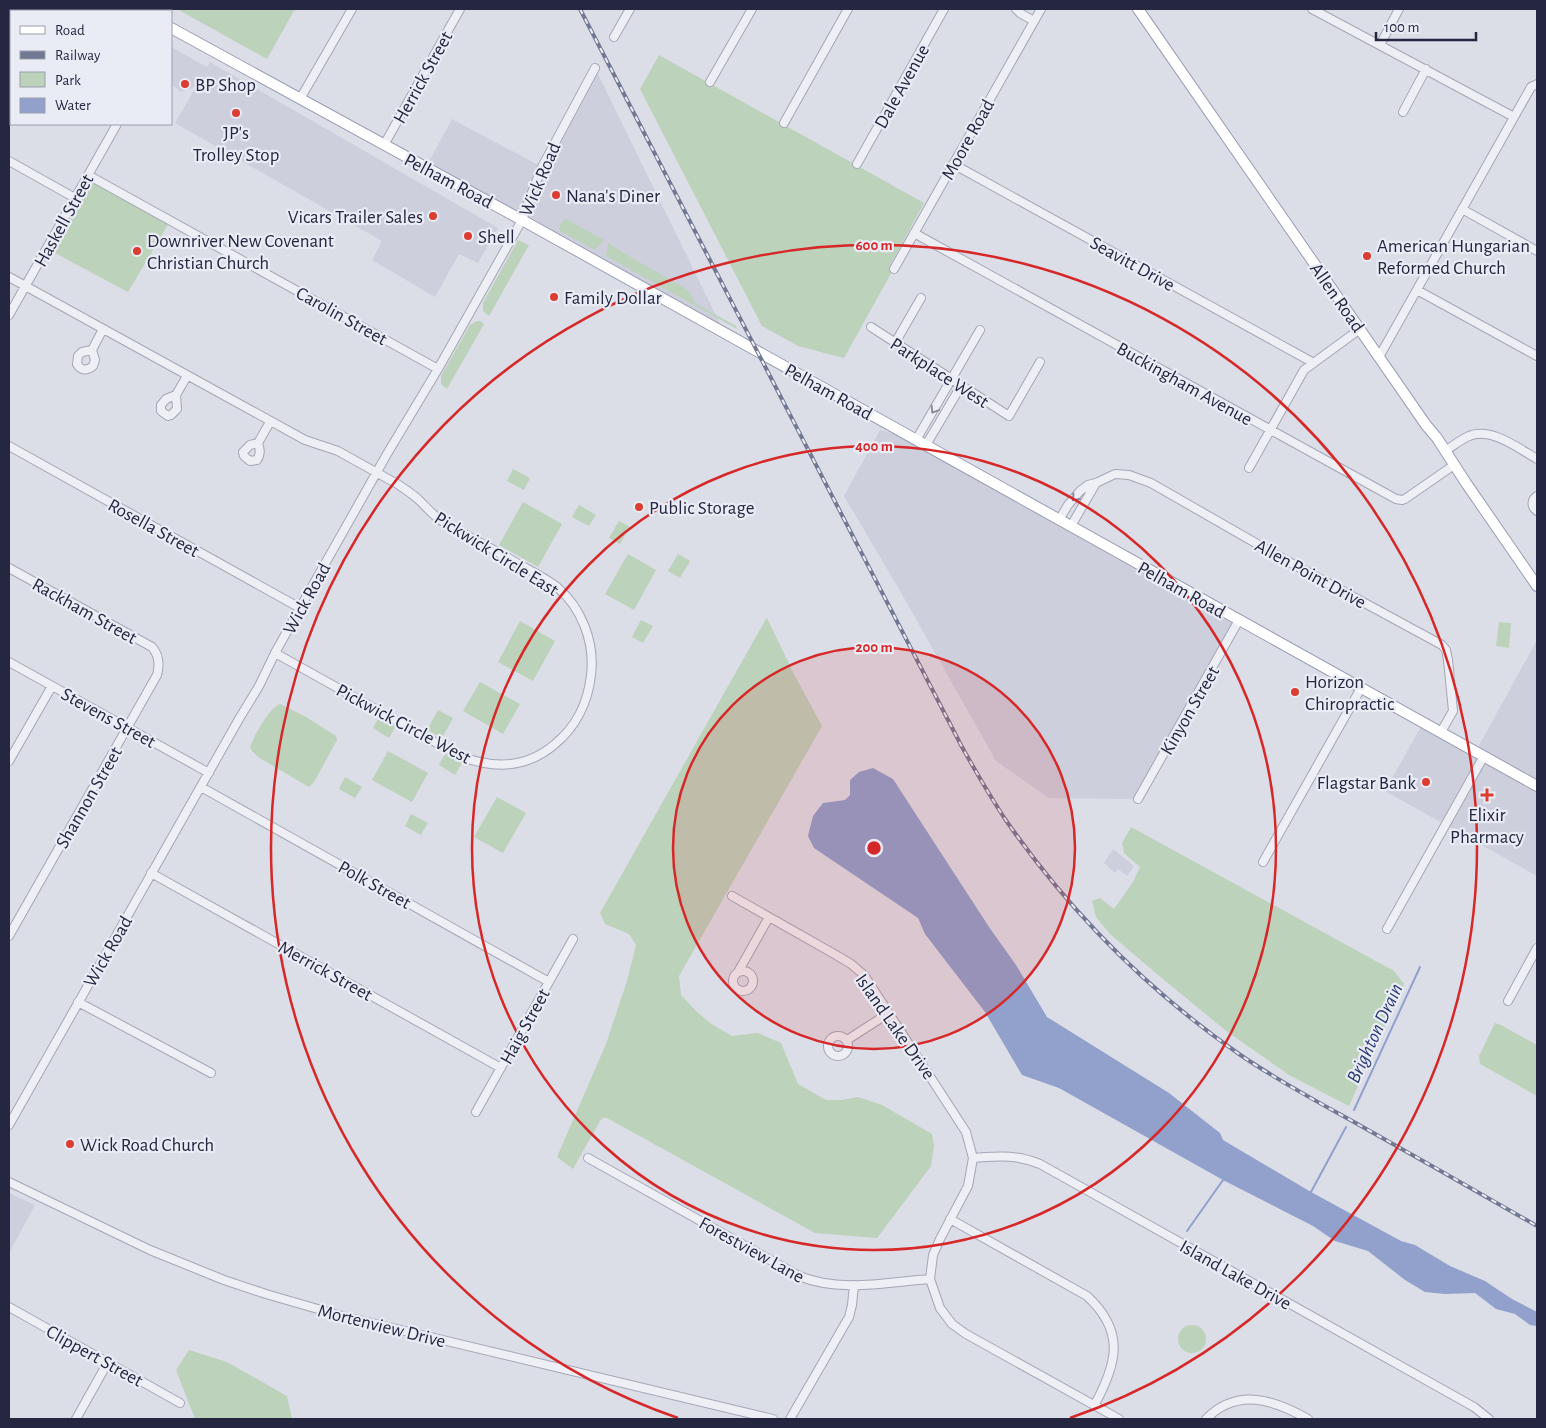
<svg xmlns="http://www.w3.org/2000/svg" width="1546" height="1428" viewBox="0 0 1546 1428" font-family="'Alegreya Sans',sans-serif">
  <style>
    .built { fill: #cdcfdd }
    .green { fill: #bcd2bb }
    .water { fill: #91a1cc }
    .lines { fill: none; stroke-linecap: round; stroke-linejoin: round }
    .stream { stroke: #91a1cc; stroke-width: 2 }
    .minor-casing { stroke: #a4a6b5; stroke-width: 10 }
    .major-casing { stroke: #999eb4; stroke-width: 12 }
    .minor { stroke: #eeeff5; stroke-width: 8 }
    .major { stroke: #fff; stroke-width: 10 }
    .rail-casing { stroke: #737892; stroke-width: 4 }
    .rail { stroke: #eaecf5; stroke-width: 2; stroke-dasharray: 5.5; stroke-linecap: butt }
    .oneway { stroke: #898b9a }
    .ring { fill: none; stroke: #d62828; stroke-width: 2.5 }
    .poi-dot { fill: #dc3d31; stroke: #eaecf5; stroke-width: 2 }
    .labels { text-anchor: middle; stroke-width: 4.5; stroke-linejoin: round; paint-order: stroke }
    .street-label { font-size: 19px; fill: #24273f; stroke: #eaecf5 }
    .poi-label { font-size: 19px; fill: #24273f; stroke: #eaecf5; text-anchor: start }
    .water-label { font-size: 20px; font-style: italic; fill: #2a3b76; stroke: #eaecf5 }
    .centre { fill: #d62828; stroke: #eaecf5; stroke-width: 2.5 }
    .ring-label { font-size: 15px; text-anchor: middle; font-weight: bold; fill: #d62828; stroke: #eaecf5; stroke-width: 4.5; stroke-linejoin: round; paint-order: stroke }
  </style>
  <rect width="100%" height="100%" fill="#dbdde7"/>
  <!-- built -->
  <path class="built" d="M9,9H115L120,11H11V17L9,15Z
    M171,47L207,67L210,62L498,228L478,263L459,254L435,297L372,260L382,241L175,123L197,85L195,87L180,92L178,89L171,85Z
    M595,68L725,334L426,167L452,119L542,167Z
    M880,430L921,442L1239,620L1138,799L1049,798L996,761L899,589L844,496Z
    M1537,640V876L1385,791L1423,723L1476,751Z
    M1113,849L1134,866L1127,876L1118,869L1115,873L1104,863Z
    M9,1193L35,1205L9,1253Z"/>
  <!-- green -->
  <path class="green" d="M177,9H295L267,59Z
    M659,55L924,203L889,267L893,270L844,358L798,346L762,326L640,89Z
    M91,182L96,183L169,223L128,292L53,252L51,249L87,184Z
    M565,218L566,219L604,240L595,250L560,231V225Z
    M518,240L529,245L489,316L483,311V303Z
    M608,243L627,255L688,290L696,304L736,326L737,329L606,256Z
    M477,321H480L484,324L447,389L441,384V376L470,325Z
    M513,469L530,478L524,490L507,481Z
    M523,502L562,524L538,567L499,545Z
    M579,505L596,515L589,526L572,517Z
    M619,521L630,527L620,544L609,538Z
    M628,554L656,570L634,610L605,594Z
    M678,554L690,561L680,578L668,571Z
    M767,618L795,676L822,726L679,976L681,995L697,1012L710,1023L732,1036L758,1033L781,1043L798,1084L826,1100H842L858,1097L882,1105L932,1134L934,1145L931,1166L877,1238L815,1233L607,1118H603L600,1121L573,1169L557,1157L606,1044L627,981L636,945L629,934L605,924L600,913L766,619Z
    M641,620L653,626L643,643L632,637Z
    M520,621L555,641L533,681L498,662Z
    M1499,622L1511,623L1509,648L1496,646Z
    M480,682L520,704L503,734L463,711Z
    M280,704L306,717L336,736L337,740L314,782L309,787L258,757L252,751L250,747C254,736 269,708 280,704Z
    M438,710L453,718L442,738L427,730Z
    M379,717L396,726L389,738L373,728Z
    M388,751L428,773L412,802L372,780Z
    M445,754L462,763L455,775L439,765Z
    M345,777L362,787L355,798L339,789Z
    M497,797L526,813L503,853L474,837Z
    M411,814L428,823L421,835L405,826Z
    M1131,827L1394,971L1404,984L1349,1106L1289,1075L1225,1030L1157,974L1110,934L1096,917L1092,901L1100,898L1114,909L1133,882L1140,867L1124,853L1122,843Z
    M1495,1023L1501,1025L1537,1045V1096L1480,1064L1479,1056Z
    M1178 1339a14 14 0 1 1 28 0a14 14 0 1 1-28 0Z
    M189,1350L227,1362L287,1396L292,1419H195L176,1370Z"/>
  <!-- water -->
  <path class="water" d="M873,768L893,779L989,927L1016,965L1047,1017L1169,1093L1220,1133L1223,1140L1311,1192L1401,1241L1415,1245L1450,1266L1485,1281L1512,1299L1537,1312V1326L1530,1325L1515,1314L1496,1309L1475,1293L1445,1294L1425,1292L1405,1280L1368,1251L1335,1241L1313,1226L1223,1180L1059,1088L1022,1075L985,1012L925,934L918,918L814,848L808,836L813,816L823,803L845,800L850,795V780L859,772Z"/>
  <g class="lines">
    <!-- stream -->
    <path class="stream" d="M1354,1110L1420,967
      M1310,1192H1311L1346,1127
      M1187,1231L1223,1180H1226"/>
    <!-- minor casing -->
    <g class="minor-casing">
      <path id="minor" d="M1016,9L1020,13L1034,21
        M1312,9L1514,117
        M614,37L630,9
        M1380,45L1399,9
        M9,59L11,60
        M710,82L752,9
        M300,99L352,9
        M1403,112L1426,69
        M784,123L848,9
        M384,145L460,9
        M9,161L75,198
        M857,164L944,9
        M953,164L1312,362
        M88,175L438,369
        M1462,209L1537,251
        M914,233L1396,499L1402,500L1405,499L1454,465
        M894,269L1041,9
        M9,277L305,440L338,451L399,485C406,490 414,495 420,501C426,507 432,514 439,519C463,535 490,547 515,562C529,570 544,577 557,587C582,608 595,643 591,675C588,702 576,727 555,744C526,769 493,769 460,756L275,653
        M1417,290L1537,356
        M9,315L117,124
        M871,327L1009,416L1040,362
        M895,343L921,298
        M92,350L95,360L93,366C87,371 81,371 77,364L78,356L82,352Z
        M92,350L103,329
        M1379,357L1531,87L1537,84
        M176,395L177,409L171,415L168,416L161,411V405L166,399L176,395L187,376
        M916,440L980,330
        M258,443C260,449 261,454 257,460L250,461L244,456L243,452L250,445L258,443L270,422
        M926,445L961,386
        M9,446L300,608
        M1445,451C1453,446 1460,440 1469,436C1491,427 1518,448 1537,459
        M1249,468L1304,370L1360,329
        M1537,496C1531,500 1531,507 1537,511
        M1059,520L1068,505L1080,491L1088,485L1096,483L1115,474L1129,475L1151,483L1280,557L1442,645L1446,650L1448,660L1453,711L1441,732
        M1071,526L1096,483
        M9,568L152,647C159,655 160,664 157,675L9,936
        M9,662L209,773
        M9,761L52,686
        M201,787L549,982
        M1138,799L1239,620
        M1263,862L1361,688
        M151,873L501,1068
        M732,896L836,955L851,964L864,975L966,1132L973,1158L968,1186L940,1239L933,1255L930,1279L940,1308L952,1324L966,1334L1119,1419
        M1387,929L1484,756
        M733 981a10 10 0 1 1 20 0a10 10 0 1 1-20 0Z
        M738,972L769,917
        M1508,1001L1537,948
        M78,1002L211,1073
        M828 1046a10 10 0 1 1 20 0a10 10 0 1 1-20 0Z
        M847,1040L889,1013
        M476,1112L573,939
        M9,1125L239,719L259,686L275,653L300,608L387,454L438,369L522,220L533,190L542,167L595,68
        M588,1158L799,1276C841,1293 887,1282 930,1279
        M973,1158C1001,1156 1014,1154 1040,1164L1474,1407L1489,1419
        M9,1182L150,1250L224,1280L266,1294L342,1316L773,1419
        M950,1219L1087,1296C1126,1332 1117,1364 1094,1406
        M9,1307L180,1403
        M76,1419L108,1362
        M790,1419L849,1317L852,1305L854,1285
        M1206,1419C1238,1387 1274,1400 1308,1419"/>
    </g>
    <!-- major casing -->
    <g class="major-casing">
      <path id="major" d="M137,9L142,11
        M1138,9L1426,425L1437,438L1466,483L1537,586
        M171,28L522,220L1537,786"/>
    </g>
    <!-- minor -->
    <use href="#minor" class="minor"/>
    <!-- major -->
    <use href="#major" class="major"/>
    <!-- rail casing -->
    <g class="rail-casing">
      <path id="rail" d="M580,9L962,747C976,772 990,796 1005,819C1069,911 1147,990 1239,1054C1278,1081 1320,1103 1361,1126C1420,1159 1478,1192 1537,1226"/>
    </g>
    <!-- rail -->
    <use href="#rail" class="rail"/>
  </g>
  <!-- one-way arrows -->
  <defs><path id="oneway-chevron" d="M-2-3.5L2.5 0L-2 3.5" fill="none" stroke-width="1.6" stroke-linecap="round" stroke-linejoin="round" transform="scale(1.25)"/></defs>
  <g class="oneway">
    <use href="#oneway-chevron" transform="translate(934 410) rotate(121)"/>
    <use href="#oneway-chevron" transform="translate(1075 498) rotate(132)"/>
  </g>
  <!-- distance rings -->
  <circle cx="874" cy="848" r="201" fill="#d62828" fill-opacity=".12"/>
  <g class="ring">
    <circle cx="874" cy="848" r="201"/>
    <circle cx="874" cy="848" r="402"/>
    <path d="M678 1418A603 603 0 1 1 1070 1418"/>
  </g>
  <!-- markers -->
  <g class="poi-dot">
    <circle cx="185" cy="84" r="5"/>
    <circle cx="236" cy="113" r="5"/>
    <circle cx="556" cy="195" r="5"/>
    <circle cx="433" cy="216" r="5"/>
    <circle cx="468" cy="236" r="5"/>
    <circle cx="137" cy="251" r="5"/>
    <circle cx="1367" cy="256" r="5"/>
    <circle cx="554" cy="297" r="5"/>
    <circle cx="639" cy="507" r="5"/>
    <circle cx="1295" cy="692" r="5"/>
    <circle cx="1426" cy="782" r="5"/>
    <path d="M1484.5 787.5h5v5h5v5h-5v5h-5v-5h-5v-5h5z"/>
    <circle cx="70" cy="1144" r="5"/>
  </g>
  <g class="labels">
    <!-- street labels -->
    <g class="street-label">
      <text transform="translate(422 77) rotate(-61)" y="7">Herrick Street</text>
      <text transform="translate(901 86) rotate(-61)" y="7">Dale Avenue</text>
      <text transform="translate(967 139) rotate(-61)" y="7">Moore Road</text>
      <text transform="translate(539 179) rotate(-67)" y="7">Wick Road</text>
      <text transform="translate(449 180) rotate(28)" y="7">Pelham Road</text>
      <text transform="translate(63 220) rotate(-61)" y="7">Haskell Street</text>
      <text transform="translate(1133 263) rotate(29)" y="7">Seavitt Drive</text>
      <text transform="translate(1338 297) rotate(55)" y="7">Allen Road</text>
      <text transform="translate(342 315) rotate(29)" y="7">Carolin Street</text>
      <text transform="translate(940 372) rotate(33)" y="7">Parkplace West</text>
      <text transform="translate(1185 383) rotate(29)" y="7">Buckingham Avenue</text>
      <text transform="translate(829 391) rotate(29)" y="7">Pelham Road</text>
      <text transform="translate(154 527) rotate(29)" y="7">Rosella Street</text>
      <text transform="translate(497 553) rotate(32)" y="7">Pickwick Circle East</text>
      <text transform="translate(1311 573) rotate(29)" y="7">Allen Point Drive</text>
      <text transform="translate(1182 589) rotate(29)" y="7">Pelham Road</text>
      <text transform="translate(306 598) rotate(-61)" y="7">Wick Road</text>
      <text transform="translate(85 610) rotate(29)" y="7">Rackham Street</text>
      <text transform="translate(1189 710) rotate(-60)" y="7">Kinyon Street</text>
      <text transform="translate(109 717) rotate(29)" y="7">Stevens Street</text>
      <text transform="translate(404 723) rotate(28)" y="7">Pickwick Circle West</text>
      <text transform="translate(88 797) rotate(-60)" y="7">Shannon Street</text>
      <text transform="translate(375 884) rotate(29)" y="7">Polk Street</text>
      <text transform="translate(107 951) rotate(-60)" y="7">Wick Road</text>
      <text transform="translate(326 970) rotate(29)" y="7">Merrick Street</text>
      <text transform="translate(524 1026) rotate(-61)" y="7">Haig Street</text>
      <text transform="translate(896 1026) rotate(55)" y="7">Island Lake Drive</text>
      <text transform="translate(752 1249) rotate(29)" y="7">Forestview Lane</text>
      <text transform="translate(1236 1274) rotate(29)" y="7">Island Lake Drive</text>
      <text transform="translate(382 1325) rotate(14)" y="7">Mortenview Drive</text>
      <text transform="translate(95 1355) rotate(29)" y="7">Clippert Street</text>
    </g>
    <!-- poi labels -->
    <g class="poi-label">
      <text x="195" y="91">BP Shop</text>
      <text x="236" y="139" text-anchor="middle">JP's<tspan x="236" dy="22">Trolley Stop</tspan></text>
      <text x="566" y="202">Nana's Diner</text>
      <text x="423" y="223" text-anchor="end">Vicars Trailer Sales</text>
      <text x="478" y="243">Shell</text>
      <text x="147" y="247">Downriver New Covenant<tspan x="147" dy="22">Christian Church</tspan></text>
      <text x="1377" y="252">American Hungarian<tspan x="1377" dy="22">Reformed Church</tspan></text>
      <text x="564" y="304">Family Dollar</text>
      <text x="649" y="514">Public Storage</text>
      <text x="1305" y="688">Horizon<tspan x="1305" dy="22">Chiropractic</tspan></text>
      <text x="1416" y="789" text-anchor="end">Flagstar Bank</text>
      <text x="1487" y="821" text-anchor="middle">Elixir<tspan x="1487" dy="22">Pharmacy</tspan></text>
      <text x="80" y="1151">Wick Road Church</text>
    </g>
    <!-- water labels -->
    <g class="water-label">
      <text transform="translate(1374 1033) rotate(-65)" y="7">Brighton Drain</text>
    </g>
  </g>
  <circle cx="874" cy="848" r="8" class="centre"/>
  <g class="ring-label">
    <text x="874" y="250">600 m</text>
    <text x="874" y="451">400 m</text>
    <text x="874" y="652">200 m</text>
  </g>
  <!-- border -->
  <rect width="1546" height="1428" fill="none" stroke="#24273f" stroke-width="20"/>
  <!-- legend -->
  <rect x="10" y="10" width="162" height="115" fill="#eaecf5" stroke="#9b9dac"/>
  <rect x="20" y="26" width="25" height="8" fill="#ffffff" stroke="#9b9dac"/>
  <text x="55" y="35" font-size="15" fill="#24273f">Road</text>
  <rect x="20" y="51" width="25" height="8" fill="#737892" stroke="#9b9dac"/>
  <text x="55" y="60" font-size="15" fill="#24273f">Railway</text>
  <rect x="20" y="72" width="25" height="15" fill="#bcd2bb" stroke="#9b9dac"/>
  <text x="55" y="85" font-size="15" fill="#24273f">Park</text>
  <rect x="20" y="98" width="25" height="15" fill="#91a1cc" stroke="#9b9dac"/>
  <text x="55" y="110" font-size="15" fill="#24273f">Water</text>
  <!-- scale -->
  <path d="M1376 32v8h100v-8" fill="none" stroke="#24273f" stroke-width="2.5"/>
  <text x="1384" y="32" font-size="15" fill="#24273f" stroke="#eaecf5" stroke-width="4" paint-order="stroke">100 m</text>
</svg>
